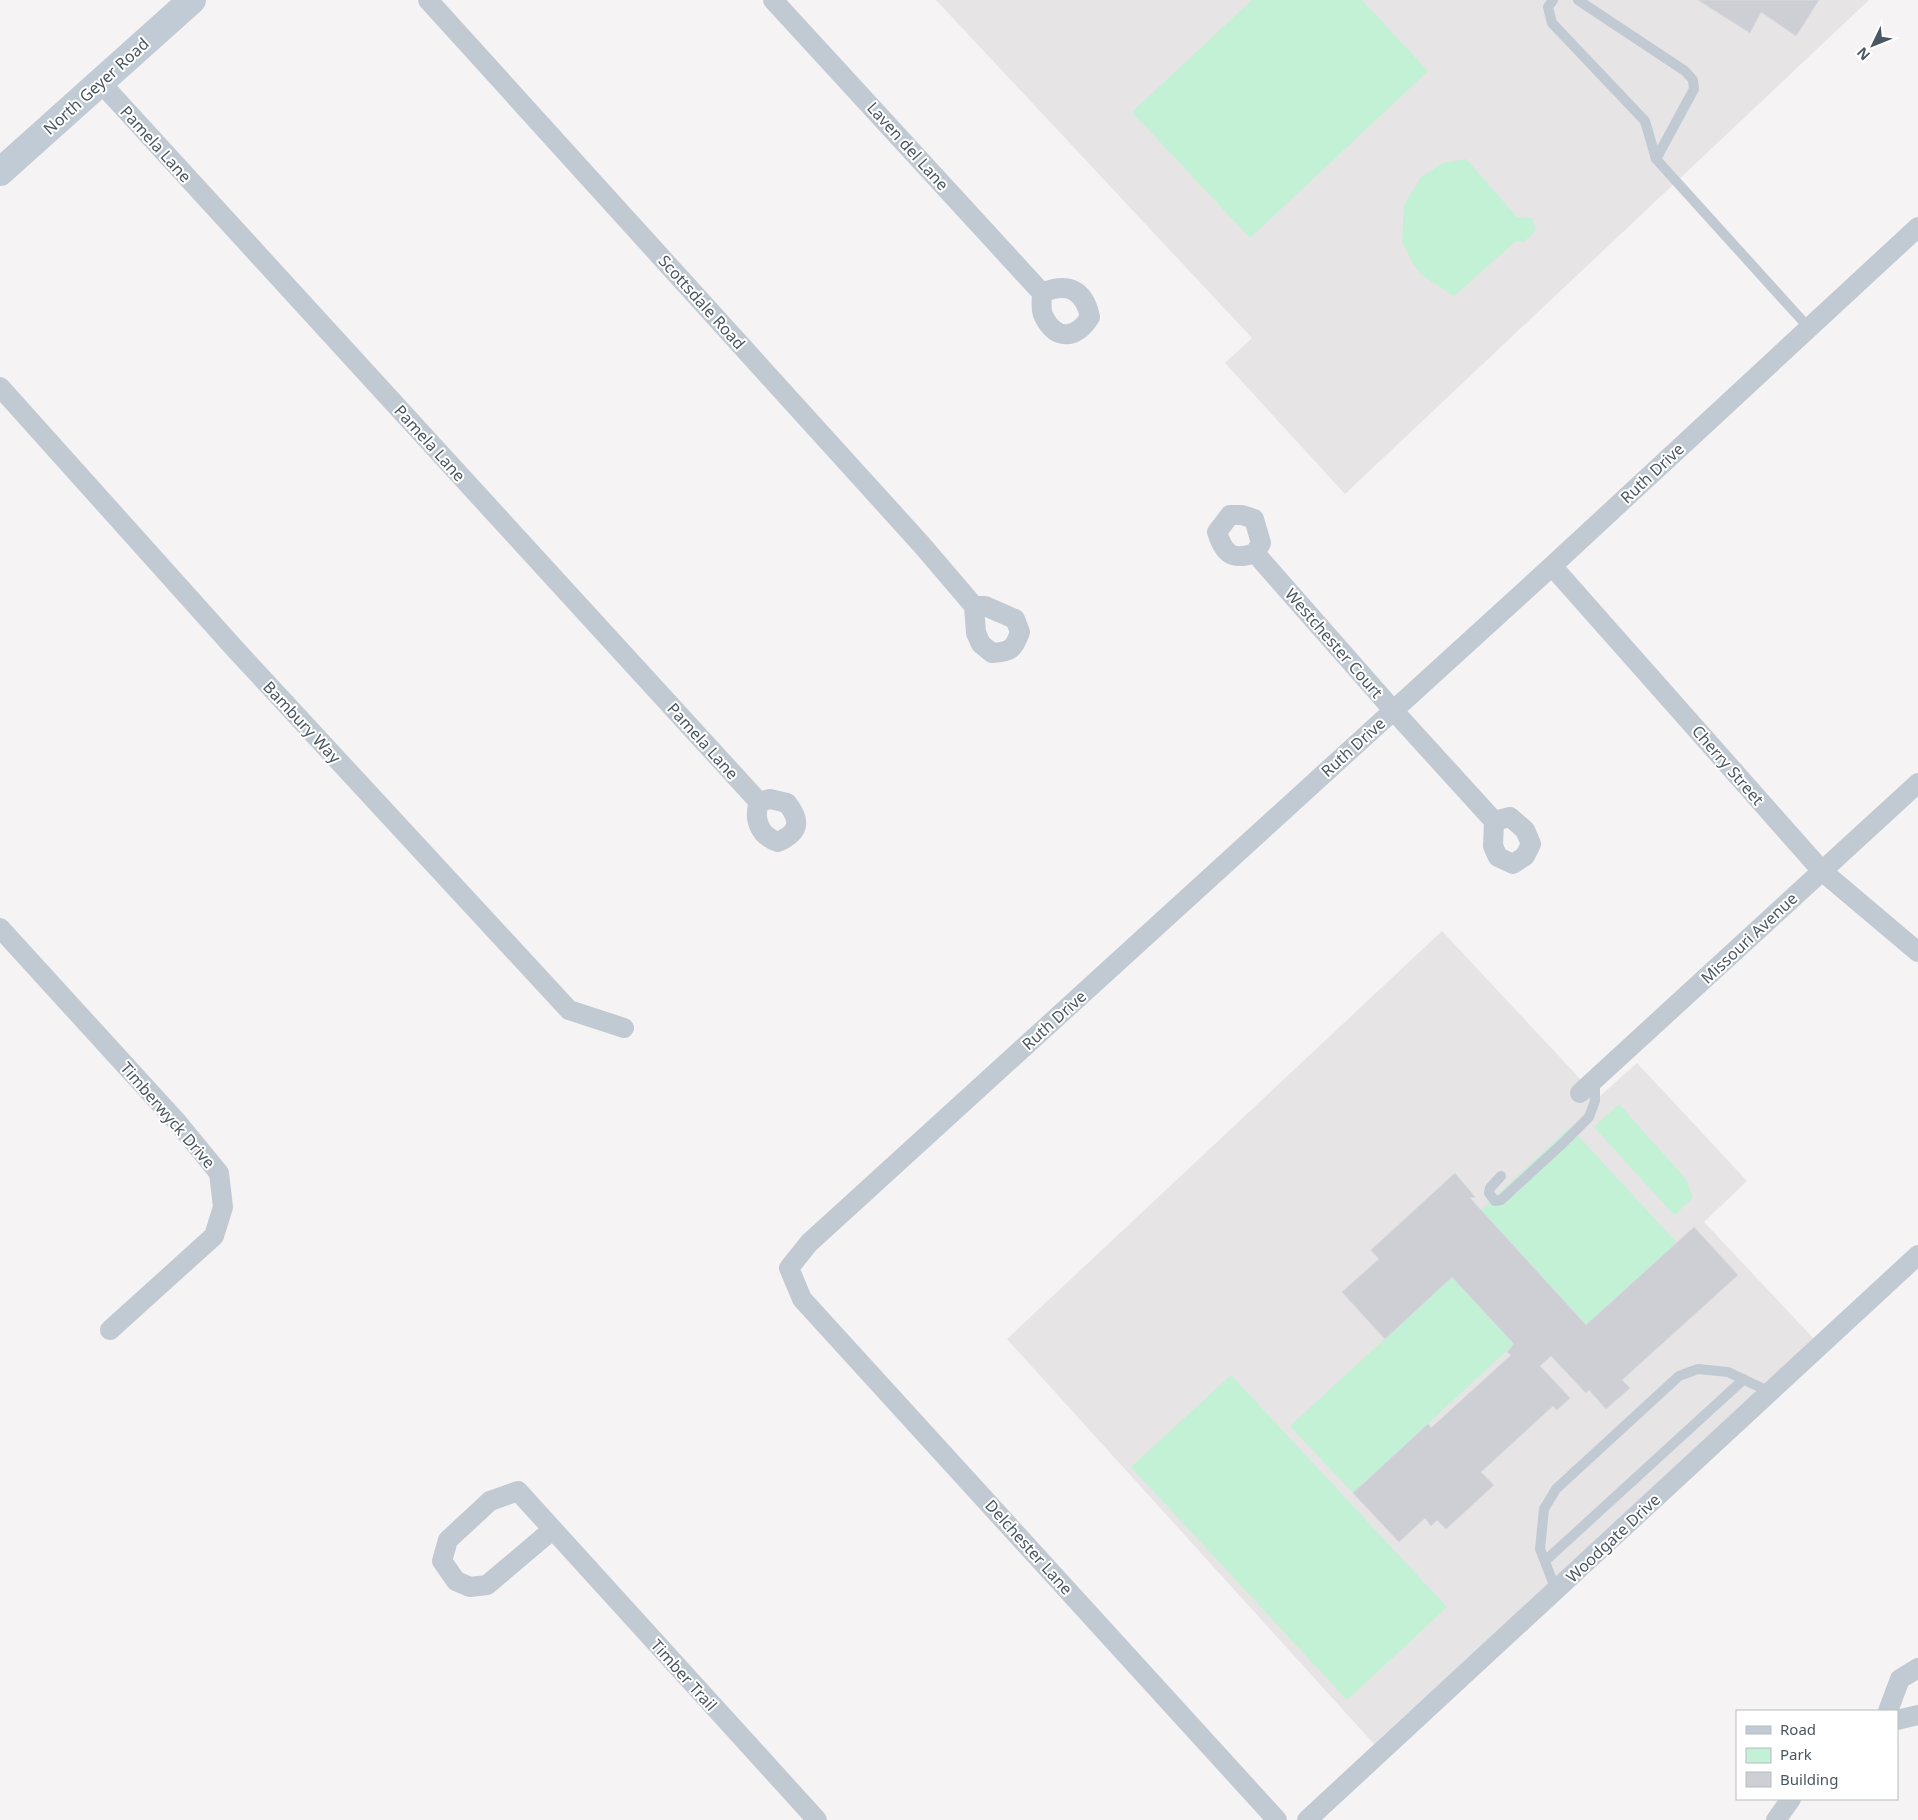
<svg xmlns="http://www.w3.org/2000/svg" width="1918" height="1820" viewBox="0 0 1918 1820" font-family="'Noto Sans',sans-serif">
  <style>
    .education { fill: #e6e4e5 }
    .green { fill: #c3f1d5 }
    .building { fill: #cdcfd5; stroke: #d7d9de }
    .lines { fill: none; stroke-linecap: round; stroke-linejoin: round }
    .lane { stroke: #c1cad2; stroke-width: 10 }
    .street { stroke: #c1cad2; stroke-width: 20 }
    .secondary { stroke: #c1cbd6; stroke-width: 28 }
    .labels { text-anchor: middle; stroke-width: 4; stroke-linejoin: round; paint-order: stroke }
    .street-label { font-size: 16px; fill: #4a5661; stroke: #fff }
  </style>
  <rect width="100%" height="100%" fill="#f5f3f3"/>
  <!-- education -->
  <path class="education" d="M936,0H1869L1345,494L1225,363L1252,338Z
    M1442,931L1598,1098L1637,1063L1747,1181L1704,1222L1815,1340L1374,1744L1007,1339Z"/>
  <!-- green -->
  <path class="green" d="M1252,0H1362L1428,71L1250,238L1132,112Z
    M1466,159L1517,217L1532,218L1536,230L1524,242L1516,241L1454,296L1423,276L1414,265L1402,242L1404,205L1421,177L1443,163Z
    M1619,1104L1686,1179L1693,1198L1674,1215L1594,1127Z
    M1570,1127L1677,1243L1586,1325L1481,1210Z
    M1452,1277L1514,1344L1353,1493L1290,1426Z
    M1231,1375L1447,1607L1347,1700L1131,1467Z"/>
  <!-- building -->
  <path class="building" d="M1698,0H1819L1796,36L1761,12L1750,33Z
    M1455,1173L1475,1197L1470,1198L1586,1325L1694,1227L1738,1275L1622,1380L1630,1388L1606,1409L1589,1390L1586,1393L1551,1356L1540,1366L1570,1398L1557,1410L1553,1406L1481,1472L1494,1485L1446,1529L1437,1520L1431,1526L1425,1518L1399,1542L1353,1493L1428,1424L1431,1428L1511,1355L1507,1352L1514,1344L1452,1277L1385,1339L1342,1292L1379,1259L1371,1250Z"/>
  <g class="lines">
    <!-- lane -->
    <path class="lane" d="M1553,0L1548,7L1552,23L1645,121L1656,159L1809,328
      M1578,0L1685,71L1693,80L1694,89L1656,159
      M1501,1176L1490,1188L1489,1193L1495,1201L1501,1200L1563,1143L1589,1117L1595,1101V1080
      M1545,1561L1744,1379
      M1556,1590L1540,1549L1544,1509L1556,1489L1679,1376L1698,1369L1728,1372L1770,1392"/>
    <!-- street -->
    <path class="street" d="M428,0L921,544L974,606L976,633L981,644L992,653C1011,652 1014,649 1020,632L1015,619L985,606H974
      M773,0L1042,293C1042,300 1040,310 1044,317C1057,342 1077,338 1090,317C1084,289 1067,282 1042,293
      M101,83L759,802C753,820 760,836 778,842C800,832 801,821 787,803L770,799L759,802
      M0,387L236,650L569,1010L624,1028
      M1255,553L1261,543L1254,519L1242,515H1230L1217,532C1224,554 1232,561 1255,553L1393,710L1494,821L1493,846L1498,857L1513,864L1525,856L1531,844L1525,830L1510,817L1494,821
      M1552,566L1822,871L1918,952
      M0,928L178,1123L219,1173L223,1207L214,1236L110,1330
      M1580,1093L1918,783
      M552,1530L487,1585L470,1587L456,1581L442,1561L448,1540L490,1501L518,1491L817,1820
      M1888,1711L1900,1679L1918,1668
      M1897,1720L1918,1715
      M1277,1820L802,1299L789,1268L809,1243L1552,566L1918,227
      M1307,1820L1918,1255
      M1776,1820L1791,1799"/>
    <!-- secondary -->
    <path class="secondary" d="M0,172L192,0"/>
  </g>
  <g class="labels">
    <!-- street labels -->
    <g class="street-label">
      <text transform="translate(96 86) rotate(-42)" y="6">North Geyer Road</text>
      <text transform="translate(156 144) rotate(48)" y="6">Pamela Lane</text>
      <text transform="translate(908 146) rotate(48)" y="6">Laven del Lane</text>
      <text transform="translate(702 302) rotate(48)" y="6">Scottsdale Road</text>
      <text transform="translate(430 443) rotate(48)" y="6">Pamela Lane</text>
      <text transform="translate(1652 473) rotate(-43)" y="6">Ruth Drive</text>
      <text transform="translate(1334 643) rotate(49)" y="6">Westchester Court</text>
      <text transform="translate(302 722) rotate(47)" y="6">Bambury Way</text>
      <text transform="translate(703 741) rotate(48)" y="6">Pamela Lane</text>
      <text transform="translate(1353 747) rotate(-42)" y="6">Ruth Drive</text>
      <text transform="translate(1728 765) rotate(49)" y="6">Cherry Street</text>
      <text transform="translate(1749 938) rotate(-43)" y="6">Missouri Avenue</text>
      <text transform="translate(1054 1020) rotate(-42)" y="6">Ruth Drive</text>
      <text transform="translate(168 1115) rotate(49)" y="6">Timberwyck Drive</text>
      <text transform="translate(1613 1538) rotate(-43)" y="6">Woodgate Drive</text>
      <text transform="translate(1029 1547) rotate(48)" y="6">Delchester Lane</text>
      <text transform="translate(684 1675) rotate(48)" y="6">Timber Trail</text>
    </g>
  </g>
  <!-- legend -->
  <rect x="1736" y="1710" width="162" height="90" fill="#ffffff" stroke="#b7bbc0"/>
  <rect x="1746" y="1726" width="25" height="8" fill="#c1cbd6" stroke="#b7bbc0"/>
  <text x="1780" y="1735" font-size="15" fill="#4a5661">Road</text>
  <rect x="1746" y="1748" width="25" height="15" fill="#c3f1d5" stroke="#b7bbc0"/>
  <text x="1780" y="1760" font-size="15" fill="#4a5661">Park</text>
  <rect x="1746" y="1772" width="25" height="15" fill="#cdcfd5" stroke="#b7bbc0"/>
  <text x="1780" y="1785" font-size="15" fill="#4a5661">Building</text>
  <!-- north arrow -->
  <g transform="translate(1873 45) rotate(227)" stroke="#ffffff" stroke-width="4" paint-order="stroke">
  <path d="M0-4L9 19L0 12L-9 19Z" fill="#4a5661"/>
  <text y="-8" font-size="14" font-weight="bold" text-anchor="middle" fill="#4a5661">N</text>
  </g>
</svg>
